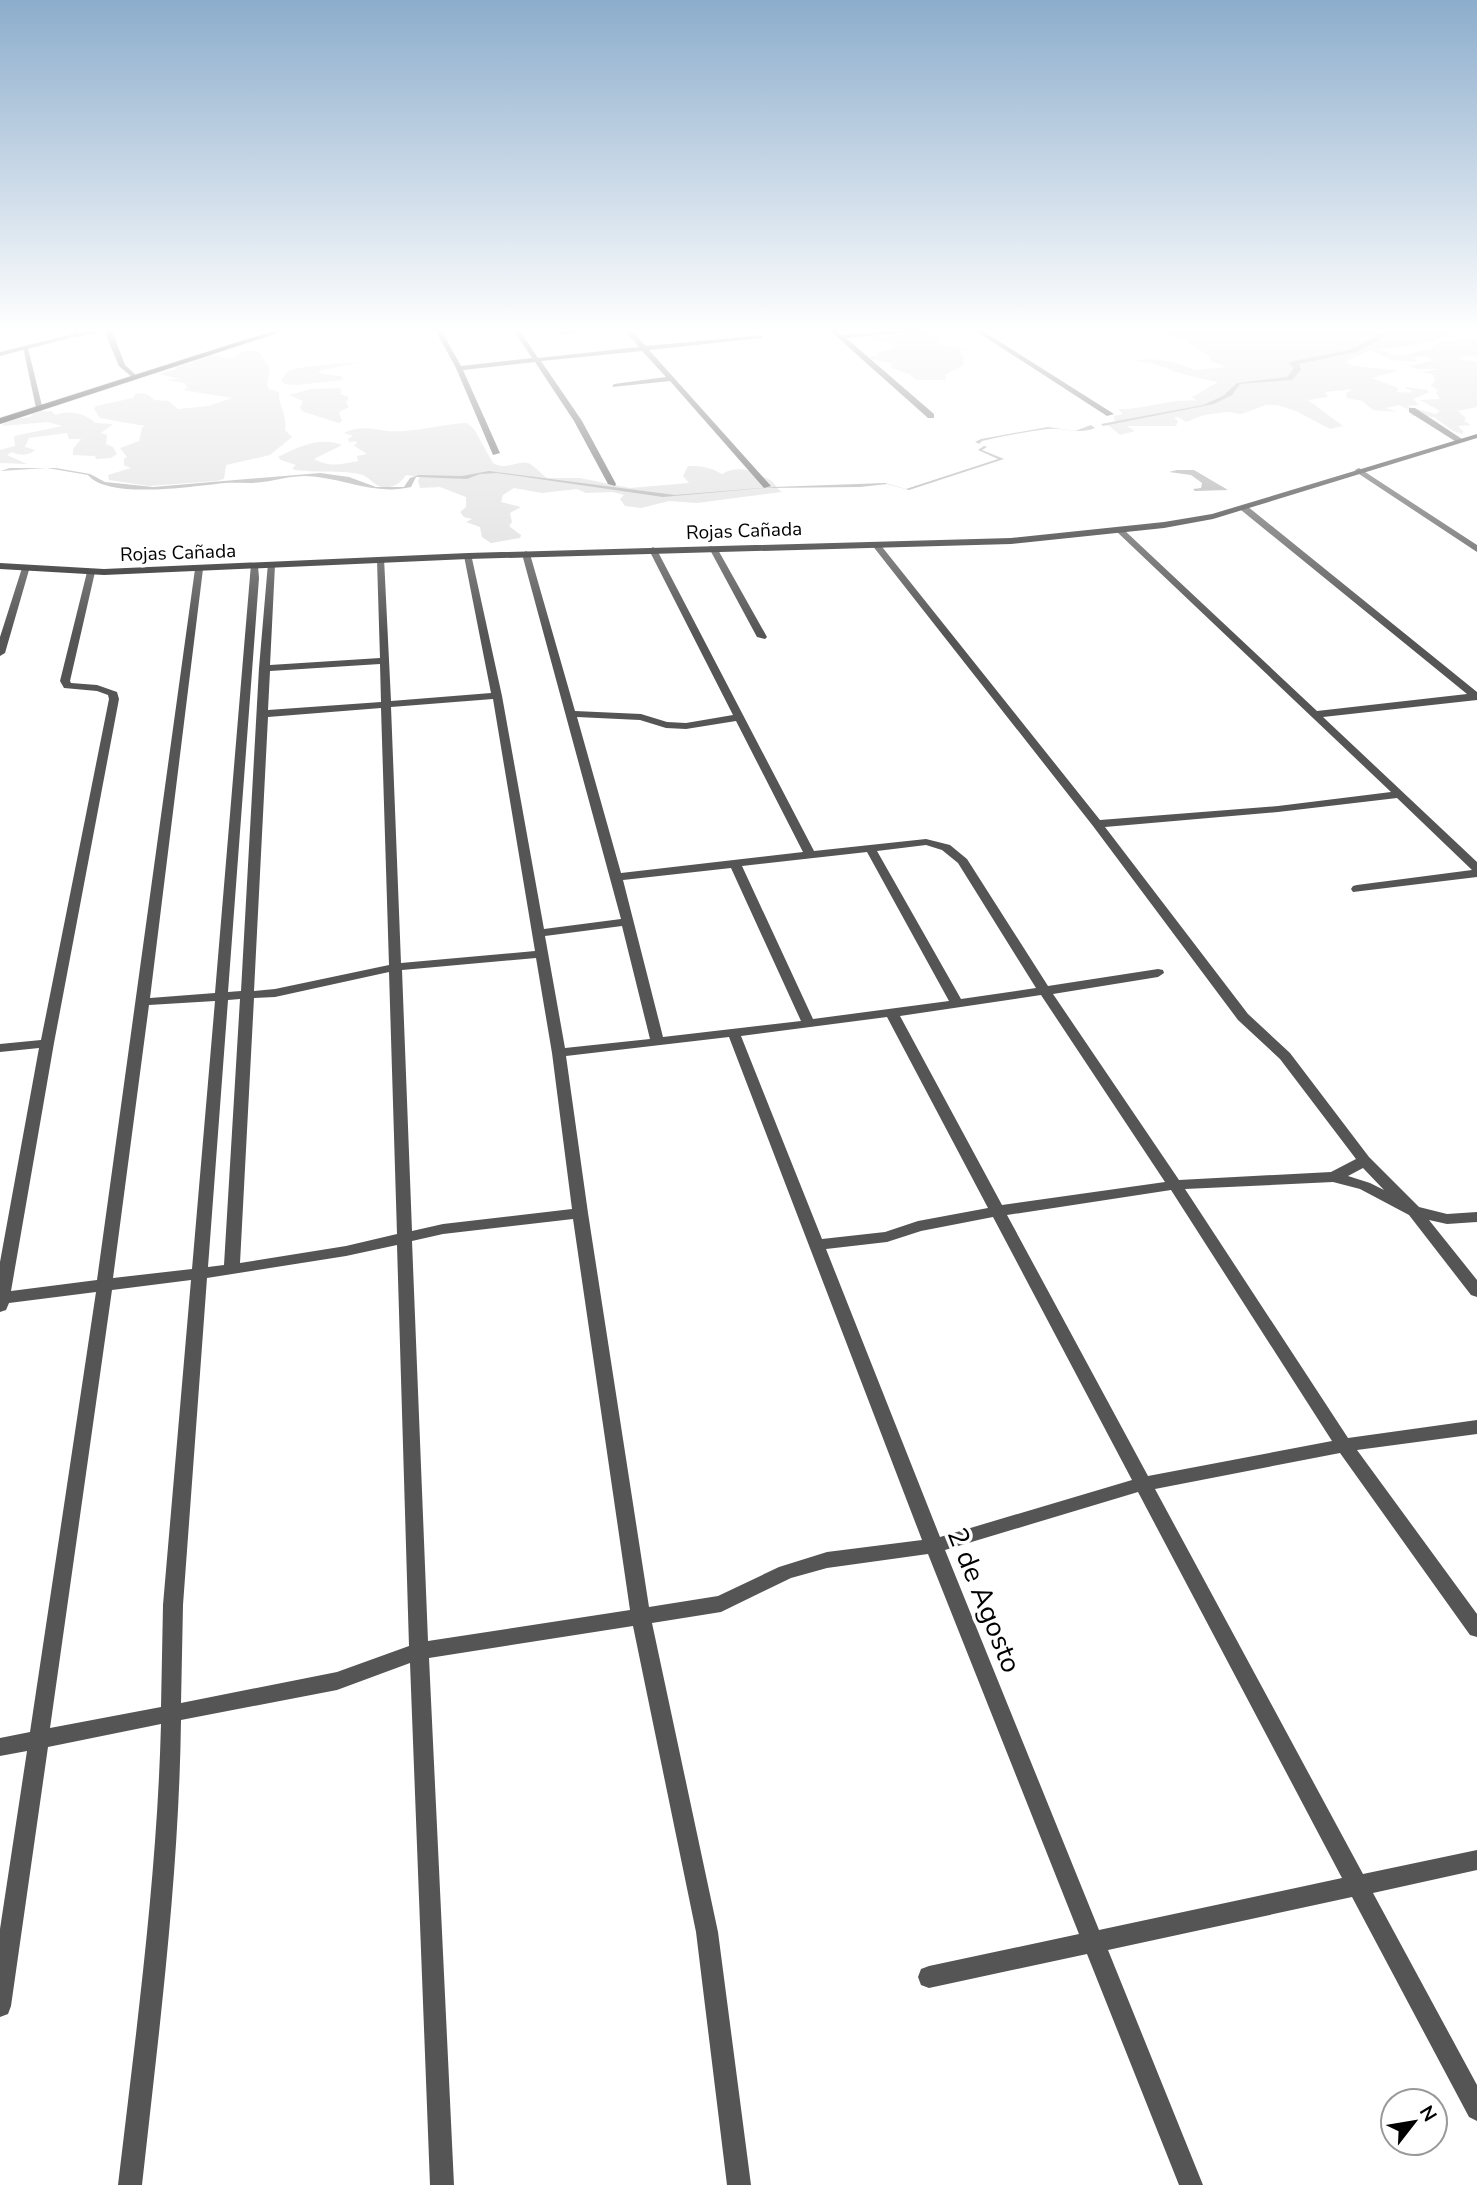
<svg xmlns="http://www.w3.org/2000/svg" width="1477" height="2185" viewBox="0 0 1477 2185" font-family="'Nunito Sans',sans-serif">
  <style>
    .green { fill: #dcdcdc; fill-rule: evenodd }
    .water { fill: #a3a3a3 }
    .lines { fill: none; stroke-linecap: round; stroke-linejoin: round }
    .primary-casing { stroke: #dbdbdb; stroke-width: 1 }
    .minor { fill: #555; fill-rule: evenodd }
    .tertiary { fill: #555; fill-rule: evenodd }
    .secondary { fill: #222; fill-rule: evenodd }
    .primary { fill: #000; fill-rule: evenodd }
    .labels { text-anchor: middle; stroke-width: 7; stroke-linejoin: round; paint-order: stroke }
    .far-street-label { font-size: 19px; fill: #000; stroke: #fff }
    .near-street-label { font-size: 28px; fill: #000; stroke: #fff }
  </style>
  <rect width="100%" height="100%" fill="#fff"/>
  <!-- green -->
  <path class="green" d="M1140,328H1472L1433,341L1397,348L1376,349L1400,356L1431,348L1439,342L1477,339V357L1466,355L1459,359L1477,362V407L1458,411L1466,418L1464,421L1471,425L1458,426L1464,432L1462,434L1453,431L1434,417L1412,416L1410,410L1399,405L1386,408L1397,412L1373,410L1362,401L1347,398L1346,393L1354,389L1325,392L1328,397L1308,400L1343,426L1330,429L1296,411L1277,405H1266L1242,414L1227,412L1204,415L1186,422L1178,417L1174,418L1178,421L1176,426H1127L1135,431L1120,435L1107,424L1115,423L1114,416L1123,414L1118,409C1145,410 1170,398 1197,401L1192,397L1194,396L1218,382C1197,378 1176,373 1157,365C1151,362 1142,363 1135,360L1152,359L1172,362L1196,370L1226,367L1211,361L1208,355L1185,340L1147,332ZM1370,350L1391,360L1417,362L1415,358L1420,356L1436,360L1409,366L1416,369H1439L1422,372L1433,375L1435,380L1431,386L1438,390L1436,392L1440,399L1420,400L1440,411L1436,414L1406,406L1419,405L1413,399L1428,393V390L1407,387L1404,388L1411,390V393L1397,392L1398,388L1372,378L1397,371L1395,370L1354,366L1345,362Z
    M923,330L937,337L936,342L949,347L968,349L959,351L964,355L963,365L945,375L946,380H916L909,374L892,368L891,363L871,359L870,356H877V353L902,346C887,344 879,340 865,337L899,335Z
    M248,351H258L270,368L267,385L269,389L279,392C278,406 288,416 285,430L292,437L270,455L226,465L224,479L216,481L149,486L109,480L108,475L131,468L124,465V459L127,457L120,448L139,441L142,428L145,426L100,418L94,409L96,406L133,398L136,393C144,393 149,394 154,400L169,401L178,409L208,406L232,398L183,390L187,388L185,383L165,380L180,379L159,374L177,369L175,365L191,363L195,356L212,354L227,359L235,358L239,353Z
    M360,362L318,371L322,374L341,376L343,380L296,385L284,384L281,380L289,370C313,365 336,364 360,362Z
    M339,388L342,390L340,394L349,397L346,403L349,407L339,412L342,421L339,423L304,412L300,408L303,401L289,395L311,389Z
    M36,411H51L56,415C68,410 86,413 95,423L113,424L101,433L107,435L106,444L113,447L117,454L111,458L96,459L95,456L73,455V449L81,439H69L67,433L29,438L25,447L35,450C28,456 20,456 12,452L7,455L27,464L0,463V450L15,446L14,436L62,426L48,422L2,426L6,420L30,417Z
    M467,423L474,429L493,463C508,471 517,460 528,463C534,465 541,474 547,478H580L630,488L689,483L683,476L688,466C702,466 710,467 722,474C740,464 754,472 770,480C774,482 777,489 782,492L697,503L669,501L641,508L625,506L620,499L624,495L613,492L586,493L577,489L542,493L514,488L503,495L501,502L521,507L510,513L512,522L509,526L521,535L520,538L491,543L482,537L480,527L466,522L472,519L464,517L460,512L466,507V497L440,487L420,488L418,481L420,477L406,475C401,482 397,486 388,487C374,489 371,476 359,474C339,470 316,473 295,470L292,468L296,465L281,460L278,457C297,447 321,436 342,445L314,459C331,468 341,464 358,461L357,456L367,454L353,445L357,444L356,441L349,442L348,439L353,436L344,433C359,425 372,429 388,431C412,433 442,424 467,423Z"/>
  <!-- water -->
  <path class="water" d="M1409,328C1402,335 1390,328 1382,334L1385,338L1356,352L1299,364L1301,370L1292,380L1240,384L1232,395L1214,404L1103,426L1101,424L1203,405L1223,396L1237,383L1287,377L1294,368L1289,363L1294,361L1349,350L1376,337V333Z
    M1091,425L1095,428C1078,435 1064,427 1047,429C1025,432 1003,436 982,441L979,444L987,447L982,450L1004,459L909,490L887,484L860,487L765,488L663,497L497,473L480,474L467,479L416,477L411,487C374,496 342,477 305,476C291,476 277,480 263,482C250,484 237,482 225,483C195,486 108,500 88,475L47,468L0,471L10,468H56L90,474L105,482L153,487L320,473L349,477L376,487H404L410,478L419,475L462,476L489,471L675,495L774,487L885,483L906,489L998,459L978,450L984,446L975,442L981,439L1048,427L1075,431Z
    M1177,470H1194L1228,490L1195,491L1193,489L1201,488L1202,483L1191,475L1169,472Z"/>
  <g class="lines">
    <!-- primary casing -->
    <g class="primary-casing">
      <path id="primary" d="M282,328H293L0,424V418Z"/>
    </g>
    <!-- minor -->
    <path class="minor" d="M99,328H111L125,365L137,376V378H133L119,366L104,331L76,337L73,335Z
      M434,328H440L461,366L532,358L512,328H518L538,358L639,347L623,328L561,334L563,331L629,328L646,346L763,335L761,338L649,350L771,486L764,488L670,381L612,387L614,384L666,377L642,351L541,361L582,421L616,484L615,486L608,484L574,421L535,362L463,370L500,453L493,455L456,368Z
      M827,328H834L842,335L932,328L929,330L846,338L934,414V418H928Z
      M971,328H978L1114,414L1107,416Z
      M23,347L28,348L43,410L36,408Z
      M1412,408H1415L1465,441L1458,443L1409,412V408Z
      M1359,468L1477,545V552L1356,472L1355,470Z
      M1241,506H1247L1477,692V700L1323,717L1477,862V877L1353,892L1351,889L1353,886L1357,885L1472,870L1397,798L1278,812L1105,827L1248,1014L1290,1053L1369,1157L1419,1207L1447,1214L1477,1212V1222L1447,1224L1429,1220L1477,1280V1297L1471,1295L1409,1215L1360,1189L1333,1182L1185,1189L1348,1438L1477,1420V1434L1357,1450L1477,1614V1637L1470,1635L1340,1453L1155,1489L1363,1874L1477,1850V1870L1373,1893L1477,2085V2121L1469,2117L1352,1897L1108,1950L1203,2185H1179L1087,1954L929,1988L921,1985L918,1977L921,1969L929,1966L1079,1934L928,1554L827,1568L791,1578L721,1612L652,1623L718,1932L751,2185H727L696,1932L633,1626L429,1658L454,2185H430L410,1663L337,1690L181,1720C179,1876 159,2031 142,2185H118C136,2032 157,1879 161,1724L48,1747L11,2006L8,2014L0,2017V1929L27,1751L0,1756V1738L30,1732L96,1292L9,1303L6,1310L0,1312V1262L39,1048L0,1052V1044L41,1040L109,699L108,695L97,691L64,688L60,681L87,572L91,569L95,572L70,681L71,683L97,685L117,692L119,699L54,1043L11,1291L97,1280L195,569L199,566L203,569L150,998L215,993L251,564L258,566L259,578L228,992L241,991L259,668L268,563L275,565L270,665L380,658L377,560L384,558L391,701L491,693L464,556L471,554L502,696L544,929L621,919L522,554L526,551L530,554L575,711L641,714L667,722L686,723L733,715L649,550L653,547L657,550L814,851L926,839L950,845L967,859L1048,986L1158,969L1163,970L1164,973L1158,977L1053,994L1179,1180L1331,1172L1356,1159L1280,1059L1238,1020L1093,826L872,545L879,543L1100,820L1278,806L1391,792L1116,531L1123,529L1317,711L1467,694L1241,510ZM380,664L381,702L268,710L270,671ZM493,699L535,951L401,963L391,707ZM381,708L389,965L275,989L254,991L268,717ZM577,717L640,720L666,728L686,729L736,721L803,852L621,873ZM926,845L942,850L958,863L1036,988L961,999L877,851ZM867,852L949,1001L813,1019L742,866ZM731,868L801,1021L663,1037L623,880ZM622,926L650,1039L565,1048L545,936ZM536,958L552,1053L572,1209L443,1224L412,1231L402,970ZM389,972L397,1234L346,1246L240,1263L254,998L275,997ZM1041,995L1165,1182L1002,1205L900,1016ZM240,999L224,1265L208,1267L228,1000ZM215,1001L192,1269L113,1278L149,1005ZM887,1017L988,1208L918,1221L885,1232L822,1239L741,1036ZM729,1037L922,1540L827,1552L779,1567L718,1596L649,1607L588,1213L566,1056ZM1363,1168L1384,1190L1370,1183L1348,1176ZM1171,1190L1332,1441L1148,1476L1007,1215ZM993,1217L1132,1480L940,1537L826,1249L887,1242L921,1231ZM573,1219L630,1610L428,1641L412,1241L443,1234ZM397,1245L409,1646L337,1672L181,1703L183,1605L207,1278L346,1256ZM191,1280L163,1605L161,1707L50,1728L112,1290ZM1138,1492L1342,1878L1099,1930L945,1550Z
      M710,546L717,548L767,637L765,639L757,637L709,548Z
      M22,568L29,570L5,653L0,656V637Z"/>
    <!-- tertiary -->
    <path class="tertiary" d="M72,328H78V336L0,356V352L73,334Z"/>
    <!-- secondary -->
    <path class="secondary" d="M1477,434V438L1213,519L1164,528L1011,544L468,559L104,575L0,569V563L104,569L468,553L1011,538L1164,522L1212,514Z"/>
    <!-- primary -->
    <use href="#primary" class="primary"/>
  </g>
  <!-- sky -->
  <linearGradient id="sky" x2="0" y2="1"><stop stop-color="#8cadcc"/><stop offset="0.52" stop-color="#fff"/><stop offset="1" stop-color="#fff" stop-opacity="0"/></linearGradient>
  <rect width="1477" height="634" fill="url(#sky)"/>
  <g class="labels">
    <!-- far-street labels -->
    <g class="far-street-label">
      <text transform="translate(744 530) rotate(-2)" y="7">Rojas Cañada</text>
      <text transform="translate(178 552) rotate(-2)" y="7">Rojas Cañada</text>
    </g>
    <!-- near-street labels -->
    <g class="near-street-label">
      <text transform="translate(985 1600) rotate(68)" y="10">2 de Agosto</text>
    </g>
  </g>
  <!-- north arrow -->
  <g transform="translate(1414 2122) rotate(59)"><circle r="33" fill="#ffffff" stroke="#999999" stroke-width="2"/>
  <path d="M0-5L12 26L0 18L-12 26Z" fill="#000000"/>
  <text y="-10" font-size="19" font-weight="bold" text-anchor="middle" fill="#000000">N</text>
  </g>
</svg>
